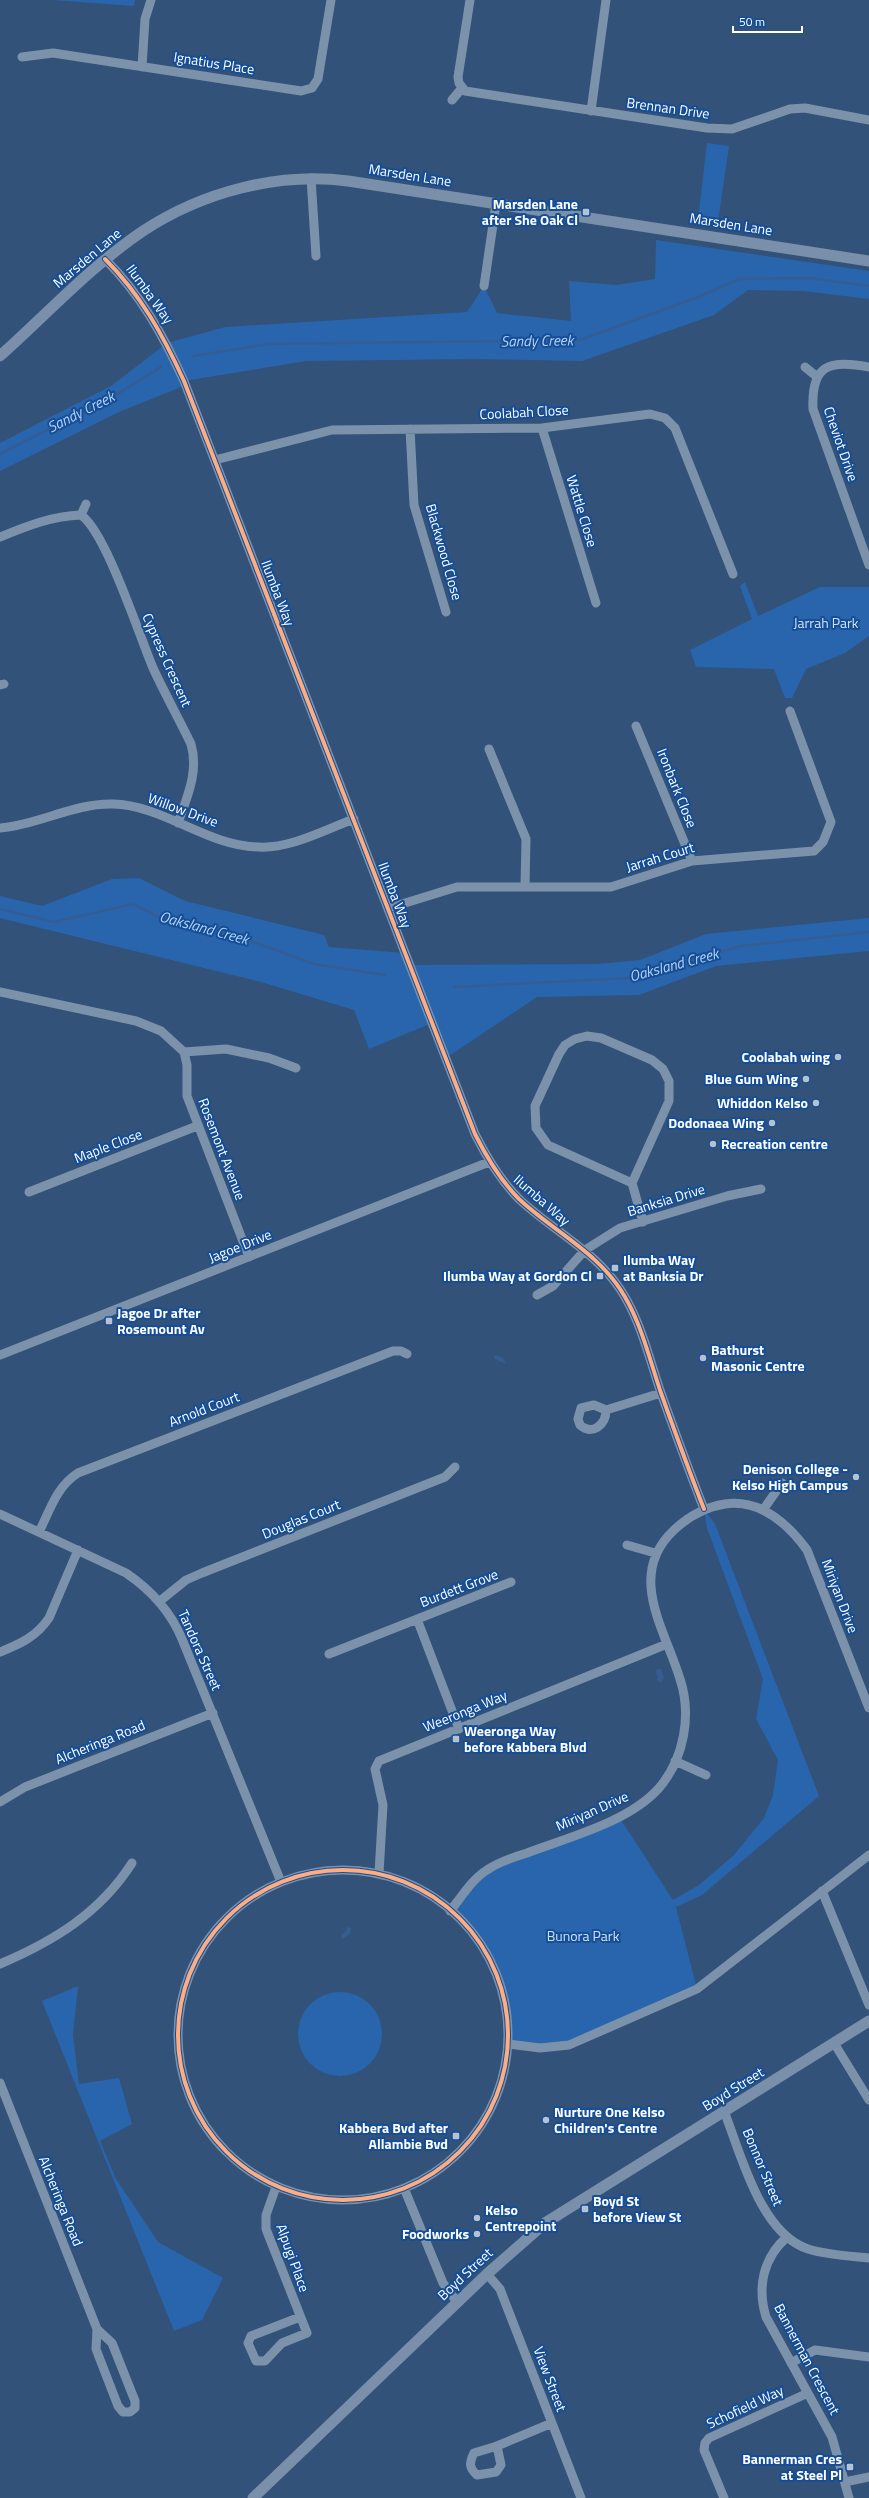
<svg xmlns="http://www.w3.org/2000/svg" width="869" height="2498" viewBox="0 0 869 2498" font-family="'Titillium Web',sans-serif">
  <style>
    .green { fill: #2965ad }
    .water { fill: #355d91 }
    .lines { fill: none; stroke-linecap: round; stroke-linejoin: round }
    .stream { stroke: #355d91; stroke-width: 2.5 }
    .minor { stroke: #7c92ab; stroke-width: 9 }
    .major { stroke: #7a8fa9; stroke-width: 11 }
    .cycleway-casing { stroke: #154e96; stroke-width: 6 }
    .cycleway { stroke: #ffac80; stroke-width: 4 }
    .poi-dot { fill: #b7c2d0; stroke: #154e96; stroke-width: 1.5 }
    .labels { text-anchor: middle; stroke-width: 4; stroke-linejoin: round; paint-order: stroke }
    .street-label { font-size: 14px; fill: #fff; stroke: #154e96 }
    .poi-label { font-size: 14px; font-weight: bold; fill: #fff; stroke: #154e96; text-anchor: end }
    .park-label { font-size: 14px; fill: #cde3fc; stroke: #154e96 }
    .water-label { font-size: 15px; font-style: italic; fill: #b2d3f8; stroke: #154e96 }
  </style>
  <rect width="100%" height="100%" fill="#325279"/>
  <!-- green -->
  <path class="green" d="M52,0H135L134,6Z
    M707,143L729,146L718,222L698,219Z
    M656,240L869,271V299L804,291L748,290L714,315L582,361L477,359L306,361L184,381L186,385L119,412L0,471V443L111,386L167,343L225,327L467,312L484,286L497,313L571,321L569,281L616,285L655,279Z
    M745,582L758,616L820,587H869V636L845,653L806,669L792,698H785L774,669L696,667L690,650L752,619L740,586Z
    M139,878L185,901L324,935L329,947L405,953L411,965L598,964L640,960L706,934L869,918V951L716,966L639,995L537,997L446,1058L432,1023L369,1049L354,1010L261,982L0,918V896L42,906L112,879Z
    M704,1509L715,1524L819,1796L702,1895L676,1907L697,1989L569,2045L508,2044C507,1986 492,1952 450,1911L485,1871L619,1817L673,1900L699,1885L734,1855L764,1818L773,1795L778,1760L756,1719L763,1679L707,1528Z
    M78,1986L73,2035L79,2084L119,2078L132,2124L100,2141L116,2179L158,2242L223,2278L202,2320L174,2331L42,2001Z
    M298 2034a42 42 0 1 1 84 0a42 42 0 1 1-84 0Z"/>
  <!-- water -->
  <path class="water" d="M496,1355L503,1358L506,1364L495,1359L494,1357Z
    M657,1669H661L664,1678L661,1683L657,1680L658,1677L655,1672Z
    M347,1927L351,1928L350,1934L342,1939L341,1935L346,1931Z"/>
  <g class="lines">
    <!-- stream -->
    <path class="stream" d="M193,356L268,344L580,340L701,296L739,279L809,278L869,286
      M0,454L116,395L161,367
      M0,909L54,922L133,904L165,920L245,939L314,964L385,975
      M454,987L629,978L741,946L869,932"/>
    <!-- minor -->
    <path class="minor" d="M470,0L458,77L459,83L465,91L707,128L732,129L790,109L805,108L869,120
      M22,57L53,53L301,91L312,88L318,79L331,0
      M142,67L145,19L151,0
      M452,100L462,88
      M591,111L606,0
      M311,178L316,256
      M105,259C141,295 163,335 184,381L475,1134C487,1158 500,1180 519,1199C554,1232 600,1253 625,1297C642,1326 650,1361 661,1393C675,1432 689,1471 704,1509
      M484,286L496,204
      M805,367L816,376
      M869,367C829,359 811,365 813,409L869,565
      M542,428L596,603
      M410,429L414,505L446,612
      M215,460L332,430L542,428L650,414L665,418L675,428L733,574
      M81,515L86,504
      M0,537C27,526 52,516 81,515C106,532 139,635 153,668C165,694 179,719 191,744C199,772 187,797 178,823
      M0,685L4,684
      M636,726L692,861
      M489,749L526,839L525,886
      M0,828C38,825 74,803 113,804C163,805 207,846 258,847C290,849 324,830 354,819
      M389,908L457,887H611L692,861L814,851L823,842L831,822L790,711
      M0,992L136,1021L161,1031L184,1052L187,1065V1096L249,1257
      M184,1052L226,1049L269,1058L296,1068
      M632,1183L548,1145L536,1128L535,1106L559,1054L565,1045L575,1039L587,1036L601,1038L652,1060L663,1069L669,1081V1101L632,1183L643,1222
      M29,1192L197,1126
      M537,1295L553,1286L585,1250L620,1228L727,1196L761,1189
      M0,1355L489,1162
      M606,1410L594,1405L581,1408L578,1419L580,1425C592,1436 606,1425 606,1410L661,1393
      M763,1510L782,1483
      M0,1514L126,1573C151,1590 170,1610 182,1639L281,1882
      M39,1532C50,1510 57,1486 78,1473L393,1351H401L407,1354
      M627,1545L655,1553
      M160,1601L186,1580L202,1573L445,1477L455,1467
      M417,1619L459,1729
      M0,1652C20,1644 36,1637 49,1618L78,1550
      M329,1654L511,1582
      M675,1761L706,1775
      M0,1802L25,1787L213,1713
      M178 2035a165 165 0 1 1 330 0a165 165 0 1 1-330 0Z
      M379,1873L383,1805L375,1769L379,1761L667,1644
      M822,1891L869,2005
      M450,1911C461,1898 472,1879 487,1870C498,1862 514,1857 527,1853C569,1837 629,1822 659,1788C684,1759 692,1715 680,1679C665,1629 626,1575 674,1530C689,1516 705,1507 725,1504C761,1499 788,1524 807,1550L869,1708
      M0,1964C54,1941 100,1913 132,1863
      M834,2043L869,2100
      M508,2044L540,2048L569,2045L697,1989L869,1855
      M0,2083L97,2329L112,2343L135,2401V2408L130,2412H123L118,2406L96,2349L97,2329
      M724,2111C741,2154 760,2233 808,2249C827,2255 849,2256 869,2258
      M276,2187L266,2215V2229L307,2333L282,2343L265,2361H256L248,2343L251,2336L300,2317
      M404,2188L443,2283L457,2302
      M787,2237C763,2258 757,2287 766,2317L832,2437L849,2498
      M487,2274L500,2289L581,2498
      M791,2363L815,2350L869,2357
      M497,2446L474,2453C469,2463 469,2468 477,2475L496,2472L501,2465L497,2446L552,2423
      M845,2482L869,2477
      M724,2498L704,2450L705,2443L709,2438L808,2393"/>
    <!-- major -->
    <path class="major" d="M0,356C47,314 91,266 143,231C202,192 278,172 348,181L869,261
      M253,2498L487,2274L545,2223L869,2021"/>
    <!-- cycleway casing -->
    <g class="cycleway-casing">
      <path id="cycleway" d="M105,259C141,295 163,335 184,381L475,1134C487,1158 500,1180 519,1199C554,1232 600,1253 625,1297C642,1326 650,1361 661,1393C675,1432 689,1471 704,1509
        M178 2035a165 165 0 1 1 330 0a165 165 0 1 1-330 0Z"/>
    </g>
    <!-- cycleway -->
    <use href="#cycleway" class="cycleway"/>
  </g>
  <!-- markers -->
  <g class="poi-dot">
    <rect x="582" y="208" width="8" height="8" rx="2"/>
    <circle cx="838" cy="1057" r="4"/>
    <circle cx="806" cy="1079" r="4"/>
    <circle cx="816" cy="1103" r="4"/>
    <circle cx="772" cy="1123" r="4"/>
    <circle cx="713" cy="1144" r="4"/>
    <rect x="611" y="1264" width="8" height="8" rx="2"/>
    <rect x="596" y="1272" width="8" height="8" rx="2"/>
    <rect x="105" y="1317" width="8" height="8" rx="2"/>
    <circle cx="703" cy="1358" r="4"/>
    <circle cx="856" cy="1477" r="4"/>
    <rect x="452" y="1735" width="8" height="8" rx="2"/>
    <circle cx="546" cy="2120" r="4"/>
    <rect x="452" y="2132" width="8" height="8" rx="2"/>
    <rect x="581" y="2205" width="8" height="8" rx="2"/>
    <circle cx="477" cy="2218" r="4"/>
    <circle cx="477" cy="2234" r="4"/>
    <rect x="846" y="2463" width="8" height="8" rx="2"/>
  </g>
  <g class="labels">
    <!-- street labels -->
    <g class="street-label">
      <text transform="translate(214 63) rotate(9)" y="5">Ignatius Place</text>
      <text transform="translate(668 108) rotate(8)" y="5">Brennan Drive</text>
      <text transform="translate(410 175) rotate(9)" y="5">Marsden Lane</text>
      <text transform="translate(731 224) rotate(9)" y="5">Marsden Lane</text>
      <text transform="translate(87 258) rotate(-40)" y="5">Marsden Lane</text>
      <text transform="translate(150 294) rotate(54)" y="5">Ilumba Way</text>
      <text transform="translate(524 412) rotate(-3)" y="5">Coolabah Close</text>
      <text transform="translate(841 444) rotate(71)" y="5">Cheviot Drive</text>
      <text transform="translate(582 511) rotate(73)" y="5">Wattle Close</text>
      <text transform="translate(444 552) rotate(74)" y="5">Blackwood Close</text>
      <text transform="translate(278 593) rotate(69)" y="5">Ilumba Way</text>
      <text transform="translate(167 660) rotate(66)" y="5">Cypress Crescent</text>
      <text transform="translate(677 788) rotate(68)" y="5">Ironbark Close</text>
      <text transform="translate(183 810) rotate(20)" y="5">Willow Drive</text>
      <text transform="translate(660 857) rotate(-17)" y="5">Jarrah Court</text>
      <text transform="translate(395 895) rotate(69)" y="5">Ilumba Way</text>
      <text transform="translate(108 1146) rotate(-21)" y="5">Maple Close</text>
      <text transform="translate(222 1149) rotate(69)" y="5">Rosemont Avenue</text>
      <text transform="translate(542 1200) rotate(41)" y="5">Ilumba Way</text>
      <text transform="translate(666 1200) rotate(-17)" y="5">Banksia Drive</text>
      <text transform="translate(240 1246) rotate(-22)" y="5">Jagoe Drive</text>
      <text transform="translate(204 1409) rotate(-21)" y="5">Arnold Court</text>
      <text transform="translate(301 1519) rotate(-22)" y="5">Douglas Court</text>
      <text transform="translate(459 1588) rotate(-21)" y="5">Burdett Grove</text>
      <text transform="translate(840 1596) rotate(69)" y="5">Miriyan Drive</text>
      <text transform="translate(200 1650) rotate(66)" y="5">Tandora Street</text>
      <text transform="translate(465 1711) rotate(-22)" y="5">Weeronga Way</text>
      <text transform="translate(100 1742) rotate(-22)" y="5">Alcheringa Road</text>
      <text transform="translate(592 1811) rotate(-24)" y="5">Miriyan Drive</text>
      <text transform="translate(733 2089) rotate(-32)" y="5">Boyd Street</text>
      <text transform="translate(763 2167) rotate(67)" y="5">Bonnor Street</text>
      <text transform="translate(61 2201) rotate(68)" y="5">Alcheringa Road</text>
      <text transform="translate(293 2258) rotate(70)" y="5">Alpugi Place</text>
      <text transform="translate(465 2274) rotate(-43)" y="5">Boyd Street</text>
      <text transform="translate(807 2359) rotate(62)" y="5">Bannerman Crescent</text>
      <text transform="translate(550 2379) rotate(69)" y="5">View Street</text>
      <text transform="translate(745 2407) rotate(-25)" y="5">Schofield Way</text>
    </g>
    <!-- poi labels -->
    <g class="poi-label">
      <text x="578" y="209">Marsden Lane<tspan x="578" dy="16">after She Oak Cl</tspan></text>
      <text x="830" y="1062">Coolabah wing</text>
      <text x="798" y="1084">Blue Gum Wing</text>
      <text x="808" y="1108">Whiddon Kelso</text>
      <text x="764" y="1128">Dodonaea Wing</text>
      <text x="721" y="1149" text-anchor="start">Recreation centre</text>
      <text x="623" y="1265" text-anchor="start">Ilumba Way<tspan x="623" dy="16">at Banksia Dr</tspan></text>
      <text x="592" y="1281">Ilumba Way at Gordon Cl</text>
      <text x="117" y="1318" text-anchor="start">Jagoe Dr after<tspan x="117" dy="16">Rosemount Av</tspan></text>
      <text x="711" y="1355" text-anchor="start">Bathurst<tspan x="711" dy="16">Masonic Centre</tspan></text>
      <text x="848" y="1474">Denison College -<tspan x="848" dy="16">Kelso High Campus</tspan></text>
      <text x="464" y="1736" text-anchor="start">Weeronga Way<tspan x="464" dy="16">before Kabbera Blvd</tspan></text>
      <text x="554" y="2117" text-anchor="start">Nurture One Kelso<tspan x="554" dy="16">Children's Centre</tspan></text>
      <text x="448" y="2133">Kabbera Bvd after<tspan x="448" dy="16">Allambie Bvd</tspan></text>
      <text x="593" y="2206" text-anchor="start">Boyd St<tspan x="593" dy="16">before View St</tspan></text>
      <text x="485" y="2215" text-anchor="start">Kelso<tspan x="485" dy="16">Centrepoint</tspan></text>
      <text x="469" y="2239">Foodworks</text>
      <text x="842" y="2464">Bannerman Cres<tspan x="842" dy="16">at Steel Pl</tspan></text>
    </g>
    <!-- park labels -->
    <g class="park-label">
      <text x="826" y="628">Jarrah Park</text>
      <text x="583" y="1941">Bunora Park</text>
    </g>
    <!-- water labels -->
    <g class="water-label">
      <text transform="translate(537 341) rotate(-1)" y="5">Sandy Creek</text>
      <text transform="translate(81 412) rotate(-27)" y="5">Sandy Creek</text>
      <text transform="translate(204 928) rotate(15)" y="5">Oaksland Creek</text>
      <text transform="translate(674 965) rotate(-15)" y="5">Oaksland Creek</text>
    </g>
  </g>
  <!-- scale -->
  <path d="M733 26v6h69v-6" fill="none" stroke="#ffffff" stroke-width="2"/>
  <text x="739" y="26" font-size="12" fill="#ffffff" stroke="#154e96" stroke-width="3" paint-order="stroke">50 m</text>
</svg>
